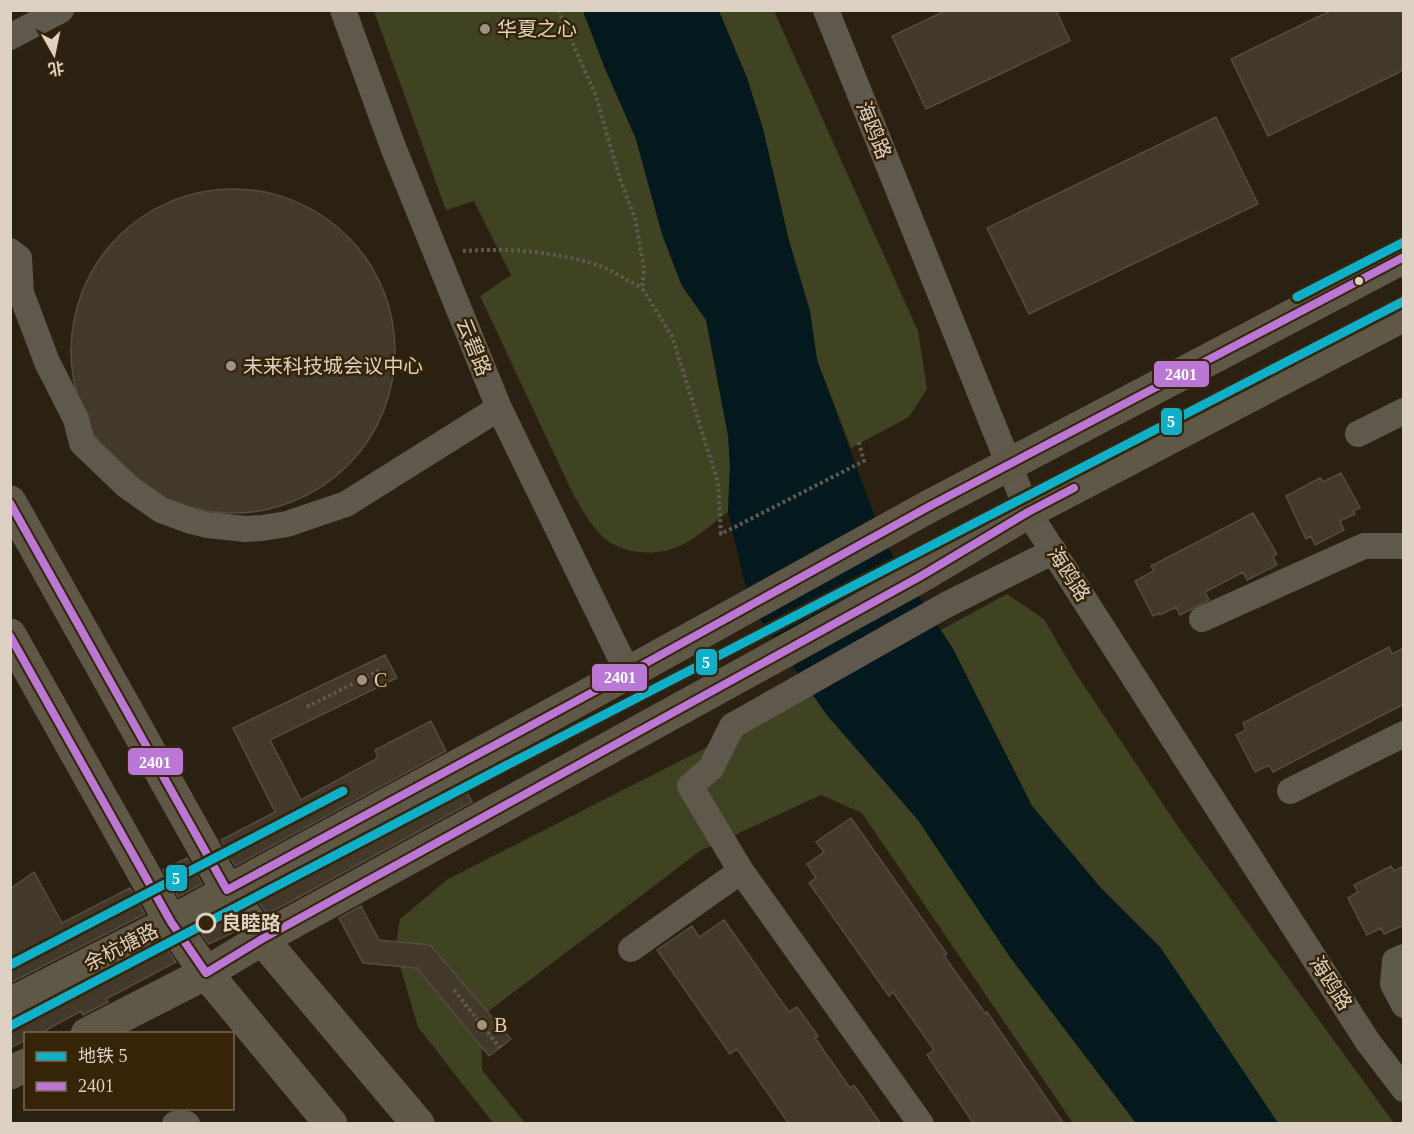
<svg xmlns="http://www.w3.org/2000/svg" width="1414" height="1134" viewBox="0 0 1414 1134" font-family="'Times New Roman','Noto Sans SC',serif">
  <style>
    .green { fill: #3f4322 }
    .water { fill: #04191d }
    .building { fill: #42392b; stroke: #544c40; stroke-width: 1.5 }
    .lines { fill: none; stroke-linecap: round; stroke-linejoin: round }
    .path { stroke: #5e584e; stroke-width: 4; stroke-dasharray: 3 3; stroke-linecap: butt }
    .minor { stroke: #5e594c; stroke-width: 26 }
    .major { stroke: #5f5846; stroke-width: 33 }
    .bus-1-casing { stroke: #352408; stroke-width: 12 }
    .bus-1 { stroke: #ba77d6; stroke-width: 8 }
    .metro-1-casing { stroke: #352408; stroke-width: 14 }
    .metro-1 { stroke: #0db0c8; stroke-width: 9 }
    .poi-dot { fill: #9e9384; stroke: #352408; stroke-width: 2 }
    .bus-dot { fill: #dcd1c2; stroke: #352408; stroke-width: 2 }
    .stop-dot { fill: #352408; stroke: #dcd1c2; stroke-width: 3 }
    .labels { text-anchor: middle; stroke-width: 5; stroke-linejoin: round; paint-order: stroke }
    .poi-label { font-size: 20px; fill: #dcd1c2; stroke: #352408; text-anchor: start }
    .street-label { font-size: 20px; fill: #dcd1c2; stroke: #352408 }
    .stop-label { font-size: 20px; font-weight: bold; fill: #dcd1c2; stroke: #352408; text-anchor: start }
    .line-badge { stroke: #352408; stroke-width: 2 }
    .badge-label { font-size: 16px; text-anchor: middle; font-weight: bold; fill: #fff }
  </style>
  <rect width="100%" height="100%" fill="#2a2112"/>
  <!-- green -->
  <path class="green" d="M374,11H583L604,66L636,139L662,234L682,286L706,319L728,435L730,465L728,512C713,523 698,537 682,545C658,557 623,555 603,537C590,525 582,509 573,494L480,296L511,275L474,201L446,210Z
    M719,11H774L918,331L927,389L909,417L851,448L817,360L810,311L789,241L763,129L747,78Z
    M1007,594L1044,619L1073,669L1181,831L1394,1123H1278L1160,947L1100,887L1032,806L953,649L941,630Z
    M812,694L827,715L918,820L1010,957L1136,1123H1073L862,813L821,795L700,851L481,1017L482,1070L525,1123H493L418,1027L395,949L400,919L448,879Z"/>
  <!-- water -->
  <path class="water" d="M583,11H719L747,78L763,129L789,241L810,311L817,360L884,542L953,649L1032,806L1100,887L1160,947L1278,1123H1136L1010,957L918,820L827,715L750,605L728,512L730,465L728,435L706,320L682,286L662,234L636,139L604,66Z"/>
  <!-- building -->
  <path class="building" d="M947,10H1056L1070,41L926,109L892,36Z
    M1332,10H1404V70L1268,136L1231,59Z
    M1216,117L1258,204L1029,314L987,228Z
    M71 351a162 162 0 1 1 324 0a162 162 0 1 1-324 0Z
    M1341,473L1360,508L1353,511L1355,514L1340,521L1344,530L1315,545L1311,536L1306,539L1286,496L1320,478L1323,482Z
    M1253,513L1277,554L1273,557L1277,565L1247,580L1243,572L1205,592L1209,600L1180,615L1176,607L1160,615L1159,613L1153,616L1135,581L1154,571L1151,566Z
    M1389,647L1392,654L1404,648V704L1273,772L1269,765L1255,772L1236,735L1246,730L1243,723Z
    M385,655L397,678L270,740L301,800L378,758L375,750L431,721L446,751L235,866L221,840L275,812L233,728Z
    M463,784L472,802L292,901L267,914L255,897Z
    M851,818L947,954L944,956L985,1013L987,1012L1064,1124H974L927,1055L934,1050L893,992L889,996L809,883L816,878L807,864L824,852L816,842Z
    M187,858L202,884L178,897L163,870Z
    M1391,866L1394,871L1404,866V925L1384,934L1381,928L1367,935L1348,898L1358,892L1354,885Z
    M34,872L62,923L130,888L145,914L10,983V889Z
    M361,906L379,940L430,945L511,1039L489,1056L417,968L363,963L339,918Z
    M222,915L234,932L209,944L198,929Z
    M724,920L789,1012L797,1007L818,1036L815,1038L850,1088L854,1085L881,1124H789L737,1049L730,1054L657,950L692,926L699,937Z
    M165,946L176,962L106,999L108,1002L83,1015L81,1011L39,1034H26V1040L10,1048V1022L19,1021Z"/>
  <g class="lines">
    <!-- path -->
    <path class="path" d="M558,10L596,96L620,179L635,218L644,268L642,288L672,336L718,483L721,534L864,461L858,440
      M463,251C511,248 560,251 605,268C617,274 629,281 642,288
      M307,707L382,669
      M454,990L500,1048"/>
    <!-- minor -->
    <path class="minor" d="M343,10L393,147L499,408L628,673
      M826,10L1028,512L1368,1042L1404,1089
      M10,37L61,10
      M10,251L19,258L21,293L47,362L76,419L82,443L127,486L161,510L191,521L207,525L246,529L262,528L287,524L346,504L499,408
      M1358,434L1404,411
      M1202,619L1364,546H1404
      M1290,791L1404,734
      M741,871L921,1124
      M631,949L741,871L690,786L711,768L732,726L946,605L1054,551
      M1404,957L1395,961L1393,984L1404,1005
      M175,1124H187"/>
    <!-- major -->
    <path class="major" d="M10,502L227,890L262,939L418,1124
      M10,635L171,922L206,973L331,1124
      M10,1004L171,922L628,673L928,507L1404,257
      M87,1034L206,973L262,939L921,576L1028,512L1404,315
      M10,1073L26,1065"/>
    <!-- bus-1 casing -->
    <g class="bus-1-casing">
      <path id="bus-1" d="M10,503L227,890L628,673L928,507L1404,257
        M10,636L171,922L206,973L262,939L921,576L1028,512L1074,488"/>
    </g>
    <!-- bus-1 -->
    <use href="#bus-1" class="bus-1"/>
    <!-- metro-1 casing -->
    <g class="metro-1-casing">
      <path id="metro-1" d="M1297,297L1404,242
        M10,965L343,791
        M10,1026L507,765L1404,301"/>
    </g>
    <!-- metro-1 -->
    <use href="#metro-1" class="metro-1"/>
  </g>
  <!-- markers -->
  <g class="poi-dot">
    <circle cx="485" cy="29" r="6"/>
    <circle cx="231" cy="366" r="6"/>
    <circle cx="362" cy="680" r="6"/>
    <circle cx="482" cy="1025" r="6"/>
  </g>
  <circle class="bus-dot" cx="1359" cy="281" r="5"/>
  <circle class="stop-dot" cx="206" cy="923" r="9"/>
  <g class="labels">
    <!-- poi labels -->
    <g class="poi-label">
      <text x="497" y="36">华夏之心</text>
      <text x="243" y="373">未来科技城会议中心</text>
      <text x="374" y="687">C</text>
      <text x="494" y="1032">B</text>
    </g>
    <!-- street labels -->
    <g class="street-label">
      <text transform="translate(874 130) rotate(68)" y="7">海鸥路</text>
      <text transform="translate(474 347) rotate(68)" y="7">云碧路</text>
      <text transform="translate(1069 574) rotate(57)" y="7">海鸥路</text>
      <text transform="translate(121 947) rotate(-27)" y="7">余杭塘路</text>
      <text transform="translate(1331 983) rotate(57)" y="7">海鸥路</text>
    </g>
    <!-- stop labels -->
    <g class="stop-label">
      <text x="221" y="930">良睦路</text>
    </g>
  </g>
  <g class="line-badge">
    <rect x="1153" y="360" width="57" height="28" rx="6" fill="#ba77d6"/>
    <rect x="1160" y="407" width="23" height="29" rx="6" fill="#0db0c8"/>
    <rect x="695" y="648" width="23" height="28" rx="6" fill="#0db0c8"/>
    <rect x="591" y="663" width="57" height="29" rx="6" fill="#ba77d6"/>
    <rect x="127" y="747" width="57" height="29" rx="6" fill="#ba77d6"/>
    <rect x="165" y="864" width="23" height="28" rx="6" fill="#0db0c8"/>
  </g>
  <g class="badge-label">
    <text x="1181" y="380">2401</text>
    <text x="1171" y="427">5</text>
    <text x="706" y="668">5</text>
    <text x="620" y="683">2401</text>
    <text x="155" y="768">2401</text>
    <text x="176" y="884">5</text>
  </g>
  <!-- border -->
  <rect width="1414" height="1134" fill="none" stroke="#dcd1c2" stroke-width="24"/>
  <!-- legend -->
  <rect x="24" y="1032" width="210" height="78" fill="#352408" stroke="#786952" stroke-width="1.5"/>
  <rect x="36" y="1052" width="30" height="9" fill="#0db0c8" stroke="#786952" stroke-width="1.5"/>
  <text x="78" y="1062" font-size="18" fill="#dcd1c2">地铁 5</text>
  <rect x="36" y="1082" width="30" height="9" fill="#ba77d6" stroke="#786952" stroke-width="1.5"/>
  <text x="78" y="1092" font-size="18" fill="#dcd1c2">2401</text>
  <!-- north arrow -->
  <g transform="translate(54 54) rotate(171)" stroke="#352408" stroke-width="4.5" paint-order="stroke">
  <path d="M0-4.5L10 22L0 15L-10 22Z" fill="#dcd1c2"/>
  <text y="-9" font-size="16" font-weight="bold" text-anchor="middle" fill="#dcd1c2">北</text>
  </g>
</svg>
